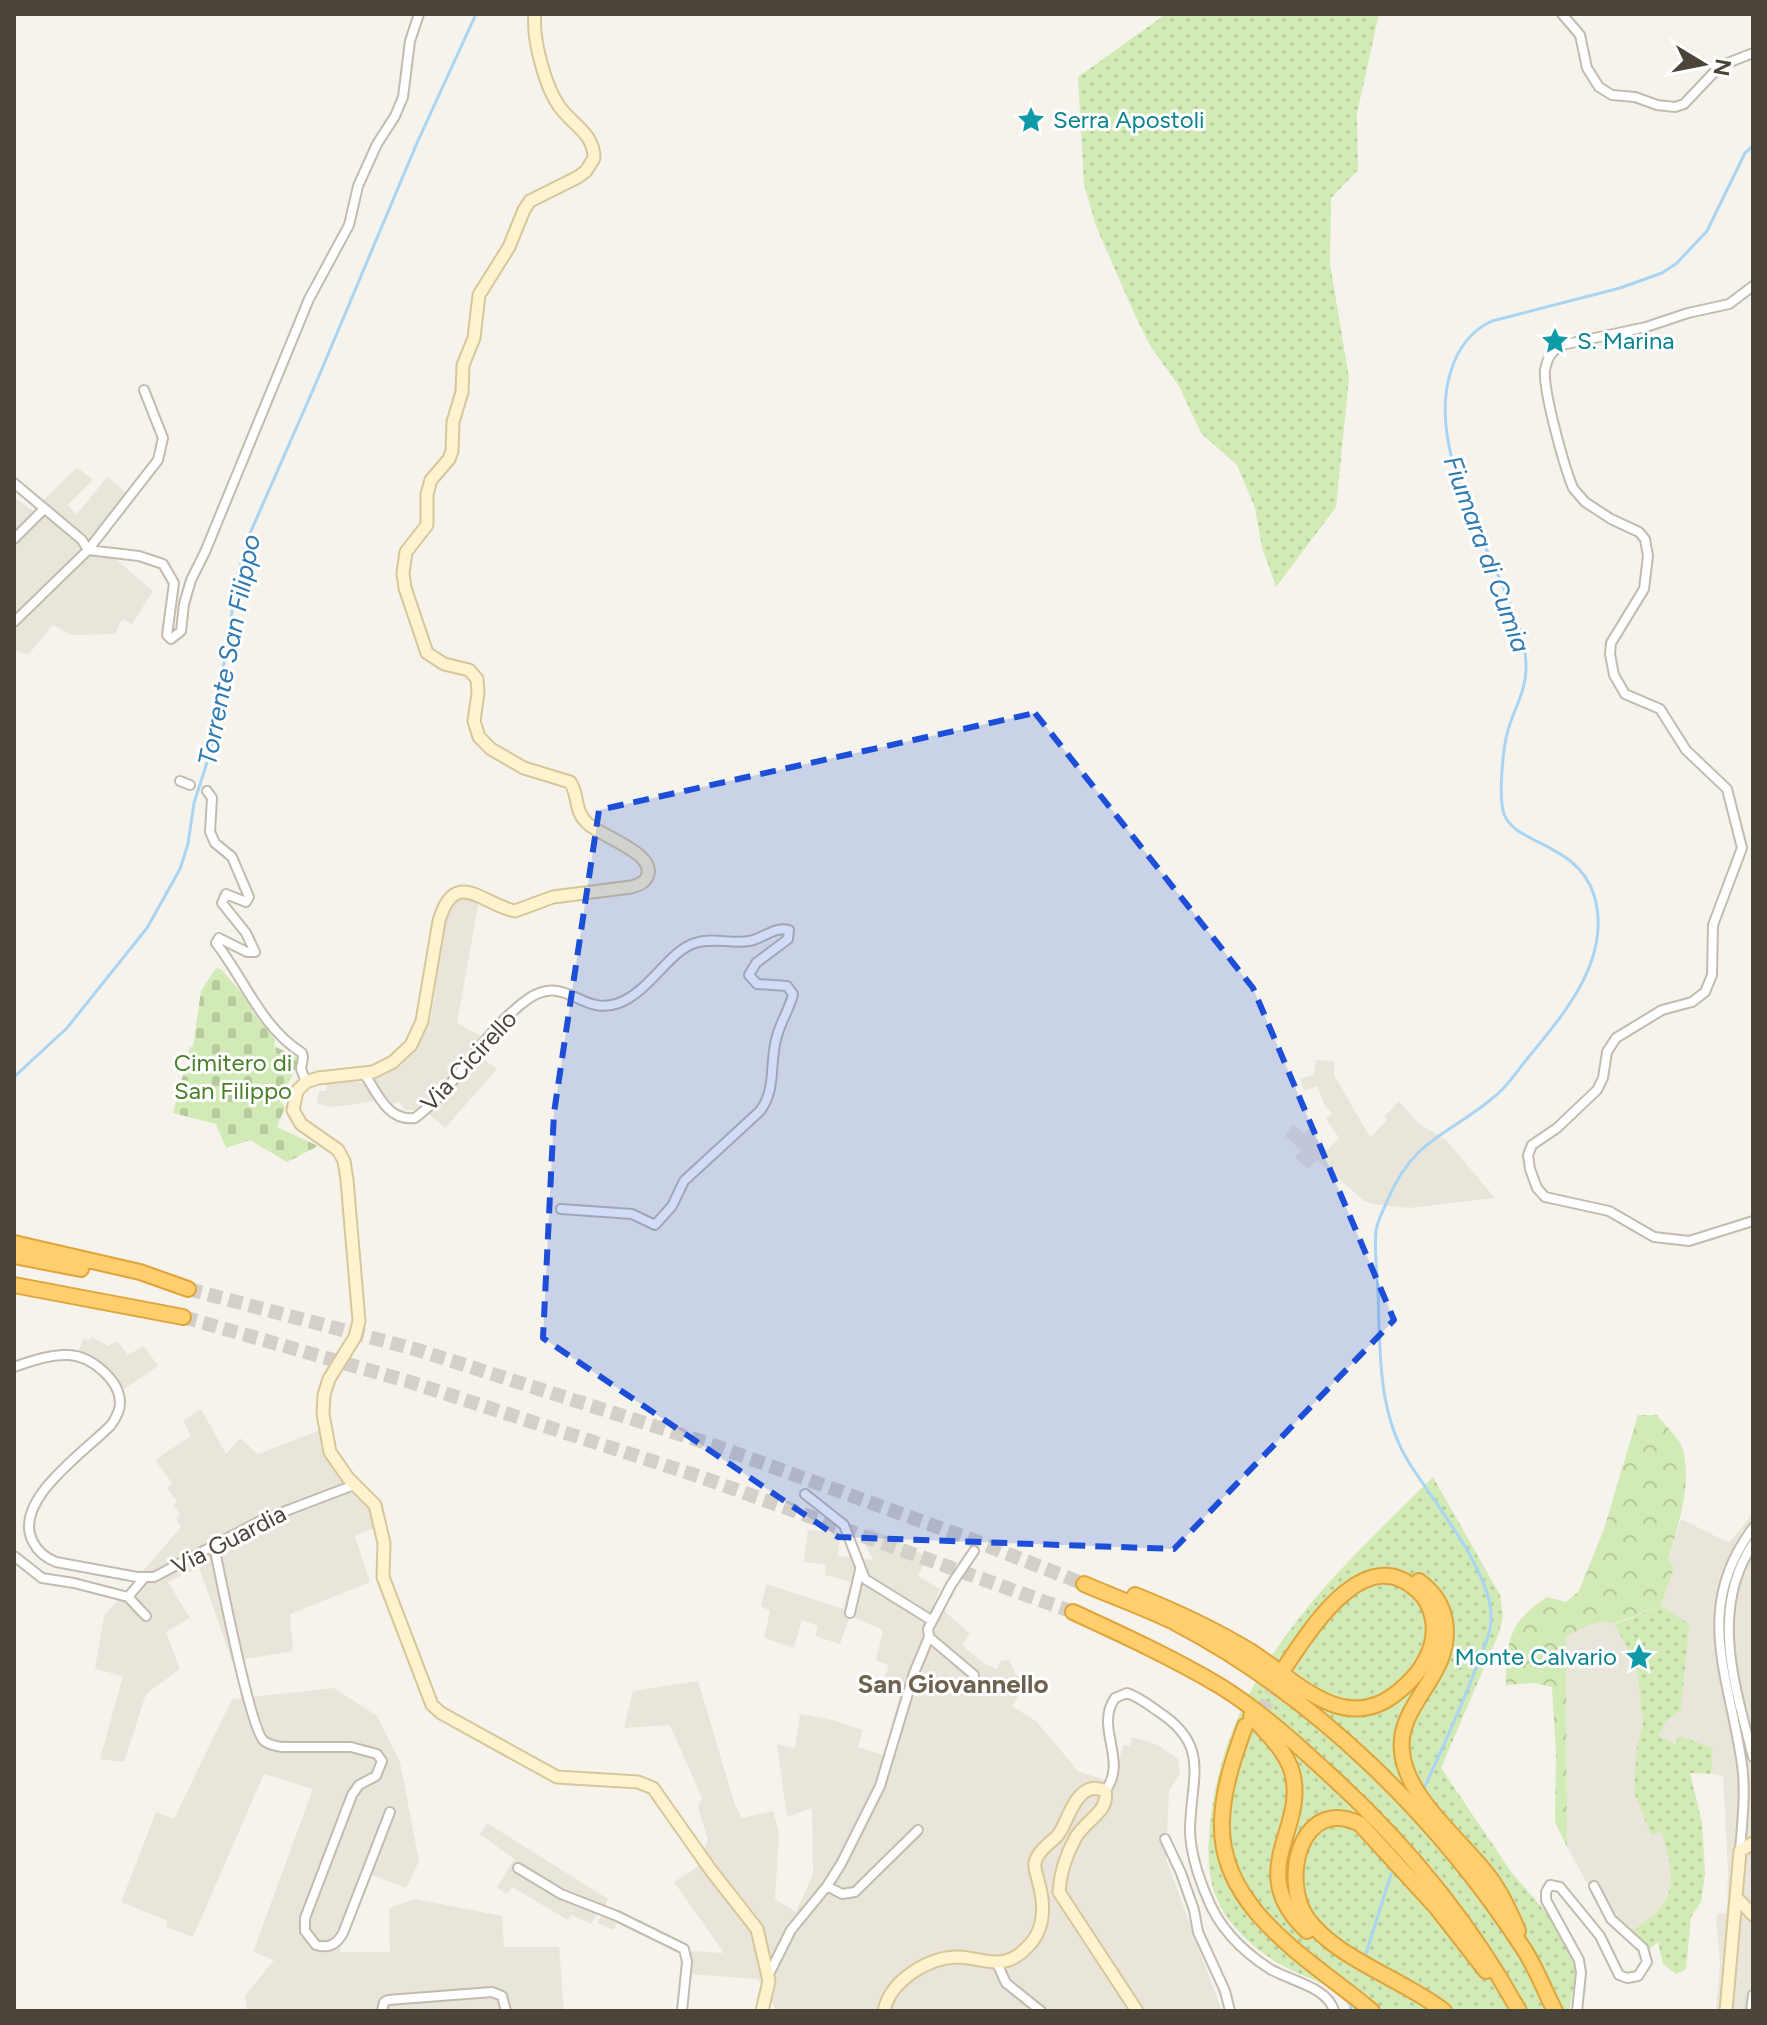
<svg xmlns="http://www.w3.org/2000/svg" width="1767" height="2025" viewBox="0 0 1767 2025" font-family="Figtree,sans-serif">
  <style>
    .residential { fill: #eae5da }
    .green { fill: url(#green-dots) }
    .forest { fill: url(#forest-crowns) }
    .cemetery { fill: url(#cemetery-stones) }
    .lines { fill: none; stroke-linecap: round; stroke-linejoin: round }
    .stream { stroke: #a9d4f2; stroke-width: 3 }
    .highway-tunnel { stroke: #d4d0c8; stroke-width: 14; stroke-dasharray: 14 7; stroke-linecap: butt }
    .street-casing { stroke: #c2bbae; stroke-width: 12 }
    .secondary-casing { stroke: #d6c79b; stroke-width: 15 }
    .highway-casing { stroke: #e0a43c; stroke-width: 18 }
    .street { stroke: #fff; stroke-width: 8 }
    .secondary { stroke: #fff3cd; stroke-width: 11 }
    .highway { stroke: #ffcf6e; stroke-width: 14 }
    .marked { fill: #1d4ed8; fill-opacity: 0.2; stroke: #1d4ed8; stroke-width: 6; stroke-dasharray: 16 10; stroke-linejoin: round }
    .labels { text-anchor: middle; stroke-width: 6; stroke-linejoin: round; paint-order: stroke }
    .culture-label { font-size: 24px; fill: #0d838f; stroke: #fff; text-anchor: start }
    .street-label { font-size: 24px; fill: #4b4439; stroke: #fff }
    .park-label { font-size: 24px; fill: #4a7f2a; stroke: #fff }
    .water-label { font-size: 26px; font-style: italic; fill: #2e7ab2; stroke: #fff }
    .neighbourhood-label { font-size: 26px; font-weight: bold; fill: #6e6250; stroke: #fff }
  </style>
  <defs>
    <pattern id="green-dots" width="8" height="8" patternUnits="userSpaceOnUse" patternTransform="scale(2)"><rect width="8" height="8" fill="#d2eab5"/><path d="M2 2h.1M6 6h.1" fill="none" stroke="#b6ca9c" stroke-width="1.8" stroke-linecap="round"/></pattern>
    <pattern id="forest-crowns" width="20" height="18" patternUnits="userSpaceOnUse" patternTransform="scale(2)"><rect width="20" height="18" fill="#d2eab5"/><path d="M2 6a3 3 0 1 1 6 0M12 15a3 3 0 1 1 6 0" fill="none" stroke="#b6ca9c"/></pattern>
    <pattern id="cemetery-stones" width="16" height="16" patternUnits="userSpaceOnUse" patternTransform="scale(2)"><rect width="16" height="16" fill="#d2eab5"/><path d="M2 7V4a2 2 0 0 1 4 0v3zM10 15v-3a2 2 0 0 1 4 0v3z" fill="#b6ca9c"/></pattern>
  </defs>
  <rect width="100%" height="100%" fill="#f6f3ec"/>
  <!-- residential -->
  <path class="residential" d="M77,467L93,480L67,505L77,514L107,477L128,494L90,537L153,591L132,624L122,619L115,634L72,635L53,625L28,655L14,649V503L17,499L33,511Z
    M467,898L479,900L457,1023L487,1039L474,1052L497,1069L445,1128L420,1106L414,1110H406L399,1102L392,1104L389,1099L334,1107L317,1104L319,1091H326V1082L347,1080L366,1084L400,1067L413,1054L431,1019L445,922L455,902Z
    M1316,1060L1334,1061V1075L1370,1137L1387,1121L1385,1116L1399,1101L1418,1123L1446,1140L1495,1198L1409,1208L1373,1204L1364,1201L1317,1160L1308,1169L1295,1157L1301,1150L1285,1136L1293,1124L1304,1134L1309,1129L1327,1151L1339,1138L1326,1119L1332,1113L1324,1104L1317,1086L1304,1091L1300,1079L1314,1075Z
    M92,1337L108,1346L117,1341L128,1355L144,1346L158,1366L124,1389L110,1370L93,1357L78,1352L83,1339L89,1340Z
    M201,1409L226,1454L240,1438L258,1454L321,1430L327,1456L353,1494L372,1508L377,1527L355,1536L370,1582L290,1614L293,1651L232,1661L199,1567L168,1582L190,1618L166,1632L180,1669L146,1694L124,1762L100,1759L123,1676L95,1669L104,1616L181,1527L176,1519L180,1514L173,1505L177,1501L167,1488L172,1483L155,1460L191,1436L183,1421Z
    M1753,1513V2011H1716L1720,1962L1716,1920L1718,1914L1727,1913L1728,1871L1723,1776L1711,1774L1713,1748L1679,1737L1675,1744L1659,1736L1665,1722L1681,1711L1688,1624L1661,1606L1674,1567L1668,1561L1681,1519L1729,1543Z
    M870,1528L928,1557L918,1576L940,1589L934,1602L970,1634L962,1645L983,1663L997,1669L1001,1661L1009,1660L1017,1676L1027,1682L1012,1706L1037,1722L1078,1771L1113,1783L1123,1745L1130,1746L1132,1737L1158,1745L1178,1759L1180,1774L1169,1791L1166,1859L1222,2011H777L758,1979L688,1974L691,1951L724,1953L674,1882L697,1867L708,1840L698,1807L702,1798L670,1725L624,1728L633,1691L698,1681L735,1805L742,1818L773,1811L779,1833L775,1899L796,1912L813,1874L812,1808L787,1817L777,1744L795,1748L800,1714L833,1720L863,1730L858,1747L883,1755L903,1685L885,1677L889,1665L876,1660L883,1630L850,1616L840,1644L815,1636L818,1626L802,1620L794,1648L764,1638L770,1611L761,1606L766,1584L843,1609L851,1582L825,1575L826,1565L804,1562L808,1530L840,1533L838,1556L873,1560L863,1541Z
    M1597,1622L1615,1623L1637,1669L1643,1726L1637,1746L1650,1835L1661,1831L1673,1867L1670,1888L1661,1907L1648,1921L1632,1931L1608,1921L1567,1847L1566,1636Z
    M334,1688L377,1716L400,1762L419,1861L406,1888L369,1874L339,1952H390L389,1908L415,1899L502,1916L504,1947H559L564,2011H247L245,1996L274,1960L253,1952L313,1789L264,1774L193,1937L166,1927L168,1921L121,1902L156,1812L174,1819L232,1699Z
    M487,1823L608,1899L603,1910L619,1917L614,1930L597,1923L602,1915L598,1913L591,1924L571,1915L568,1920L512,1887L507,1894L497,1888L514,1859L480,1834Z"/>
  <!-- green -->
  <path class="green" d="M1166,14H1379L1357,113L1358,170L1331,198L1330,264L1349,378L1336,507L1276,587L1262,547L1255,508L1237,465L1201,433L1179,386L1151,347L1134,313L1096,226L1084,184L1078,77Z
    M1433,1477L1500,1595L1503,1616L1499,1633L1441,1768L1512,1873L1545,1911L1567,1942L1577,1969L1569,2011H1355C1348,2004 1341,1996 1333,1990C1320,1981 1303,1976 1289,1969C1265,1957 1240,1937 1225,1914C1205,1883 1207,1850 1211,1815C1229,1669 1334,1574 1433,1477Z
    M1661,1606L1689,1624L1681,1711L1665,1722L1659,1736L1675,1744L1679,1736L1713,1748L1711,1774L1690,1773L1702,1823L1705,1873L1701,1902L1691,1917L1686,1969L1676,1974L1663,1964L1658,1942L1649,1949L1632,1931C1678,1902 1677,1879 1661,1831L1651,1835L1634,1792L1637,1746L1643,1726L1637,1669L1615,1624Z"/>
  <!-- forest -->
  <path class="forest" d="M1638,1415H1657C1664,1425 1680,1438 1683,1450C1692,1485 1678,1527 1668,1560L1674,1567L1661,1606L1615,1623L1597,1622L1566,1636L1567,1847L1555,1822L1556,1753L1552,1687L1534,1683L1506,1685C1506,1641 1509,1622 1547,1597L1566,1602L1579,1591L1604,1529Z"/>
  <!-- cemetery -->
  <path class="cemetery" d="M216,968L221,969L255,1009L252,1011L275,1040L274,1046L300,1059L280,1101L285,1107L277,1127L318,1146L287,1162L250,1140L226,1148L216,1124L173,1113L190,1047H193L201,991Z"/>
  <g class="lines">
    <!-- stream -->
    <path class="stream" d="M14,1077L67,1028L147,928L180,869L188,844L194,803L210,753L238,573L248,538L316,383L417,143L476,14
      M1425,1786C1444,1745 1462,1705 1478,1663C1484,1646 1492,1633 1491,1615C1490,1569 1432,1500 1408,1461C1377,1410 1380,1347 1378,1289C1377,1271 1374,1249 1376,1231C1377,1221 1384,1209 1388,1199C1414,1138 1449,1135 1494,1097C1507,1087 1517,1071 1527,1059C1564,1014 1613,958 1594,895C1577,842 1515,845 1504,814C1498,796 1503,748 1508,730C1514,709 1527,689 1526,666C1526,644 1517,621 1509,601C1482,533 1427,444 1451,371C1458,348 1470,331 1492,321L1620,288L1662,273L1677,263L1707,231L1745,153L1753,146
      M1365,1957L1391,1874
      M1350,2011L1352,2002"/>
    <!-- highway-tunnel -->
    <path class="highway-tunnel" d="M188,1289L418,1350L710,1444L973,1540L1084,1584
      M183,1317L407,1381L698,1476L1073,1612
      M1251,1732L1281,1676"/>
    <!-- street casing -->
    <g class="street-casing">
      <path id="street" d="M1562,14L1580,35L1587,68L1599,87L1612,95L1635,97L1657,105L1675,107L1684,104L1720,66L1753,53
        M1753,286L1729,304L1688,313L1646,327L1562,345C1551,351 1547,359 1545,370C1543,391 1564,466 1573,488L1585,502L1611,519L1639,532L1645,539L1648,556L1644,589L1611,643L1610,654L1614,675L1625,694L1660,709L1686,750L1727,789L1742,848L1713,925L1712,975L1705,992L1692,1002L1662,1010L1616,1038L1607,1052L1603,1078L1597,1090L1557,1128L1532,1145L1528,1155L1530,1169L1537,1188L1545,1197L1609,1211L1654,1237L1689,1241L1753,1221
        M14,483L82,540L88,550
        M14,539L44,509
        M88,550L139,556L163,564L174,583L167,635L171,639L181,631L184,604L191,580L205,552L309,299L349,225L358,186L377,144L395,116L403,97L410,41L419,14
        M14,622L88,550L158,460L163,438L144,390
        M180,781L190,785
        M207,791L212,798L210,832L215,843L232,857L249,897L246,902L226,894L222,903L246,933L255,952H247L219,938L216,943C245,980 261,1027 302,1053L303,1057L301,1069L306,1082
        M364,1073C377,1093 388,1122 415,1118C458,1086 484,1030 528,999C567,973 581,1017 619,1003C650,991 669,951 695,943C713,937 731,944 749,941C763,939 774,926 789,930L788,939L756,963L749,975L757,984L787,986L793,994C790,1008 781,1021 777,1036C769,1061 777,1089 760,1111L684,1181L672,1206L655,1225L632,1214L561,1209
        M14,1367C31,1361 51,1354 69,1355C91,1356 120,1380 120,1403C120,1411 116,1418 111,1425C85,1452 11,1501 33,1542C38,1552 46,1558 56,1562L137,1577H154L262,1520L354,1485
        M805,1494L844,1525L865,1579L931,1620
        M1753,1544C1709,1610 1735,1686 1753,1757
        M214,1546C220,1574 250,1729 264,1741C269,1745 276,1746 282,1747H351L377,1754L382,1761L376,1776L359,1785L352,1795L305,1918V1931L316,1945C329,1949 337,1944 343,1933L390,1812
        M14,1556L42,1578L74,1583L128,1597L146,1616
        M128,1597L144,1578
        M850,1613L860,1570
        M929,1637L974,1675
        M1105,1791C1129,1761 1094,1728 1115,1698L1127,1693C1139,1697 1149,1705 1159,1712C1212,1747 1190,1779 1190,1832C1191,1855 1198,1876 1207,1897C1219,1928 1242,1951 1270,1969C1290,1981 1328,1987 1334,2011
        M1165,1839L1181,1873L1194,1910L1198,1932L1225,1991L1230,2011
        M1740,1851C1742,1823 1746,1793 1742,1765C1730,1677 1692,1609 1753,1528
        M518,1868L561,1894L617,1916L684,1949L687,1962L682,2011
        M827,1886L842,1894L855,1892L918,1830
        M997,1963L1006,1983L1041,2011
        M769,1974L791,1930L827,1886L841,1864L880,1786L914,1673L929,1637L928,1629L951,1585L974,1551
        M382,2011L384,2002L388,2000L492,1992L502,1996L506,2011
        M1577,2011L1581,1973L1579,1960L1546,1900V1892L1550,1885L1560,1887L1600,1936L1619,1975L1627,1978L1638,1976L1647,1962L1643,1948L1611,1919L1594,1886
        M1751,2011L1753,1995"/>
    </g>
    <!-- secondary casing -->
    <g class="secondary-casing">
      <path id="secondary" d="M535,14C532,38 545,86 559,106C572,125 594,133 594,158L586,171L578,177L530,201L524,210L509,247L479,295L474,338L463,365L462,392L453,422L452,451L449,459L431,480L427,494V525L406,552L403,573L405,588L427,653L444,664L469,670L477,679L478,693L474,721L479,737L491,749L524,768L570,782C579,795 574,810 586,822C600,837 658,853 647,877C643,884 638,885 631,887L553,897L515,911C483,905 455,866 439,921L422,1021L411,1045L393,1062L373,1072L318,1078L306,1082L297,1091L293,1110L301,1124L338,1150L344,1161L347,1180L359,1321L355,1337L329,1379L324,1395L323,1414L330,1452L348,1478L375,1505L384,1543L383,1577L432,1705L441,1713L557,1777L638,1782L653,1788L710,1869L757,1929L769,1981L762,2011
        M1736,1897L1753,1915
        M884,2011C890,1981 928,1957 958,1957C982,1958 1000,1970 1021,1953C1028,1947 1033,1942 1037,1934C1045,1918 1043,1897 1038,1880C1037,1875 1034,1869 1035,1863C1037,1851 1051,1843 1058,1835C1067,1822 1071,1803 1083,1793C1090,1787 1097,1787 1105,1791C1110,1811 1085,1821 1076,1837C1067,1853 1060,1874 1059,1892L1137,2011
        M1726,2011L1740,1851L1753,1843"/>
    </g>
    <!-- highway casing -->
    <g class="highway-casing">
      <path id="highway" d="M14,1243L140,1272L188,1289
        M14,1256L81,1269
        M14,1285L183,1317
        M1419,1581C1433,1592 1442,1603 1445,1621C1454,1676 1396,1703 1402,1752C1407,1801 1466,1843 1493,1882C1503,1897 1511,1914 1518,1931
        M1084,1584C1114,1597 1145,1608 1174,1622C1316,1696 1439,1818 1525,1951C1537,1970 1545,1992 1555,2011
        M1135,1595C1175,1611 1214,1629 1250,1651C1294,1679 1342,1734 1394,1695C1410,1683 1425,1666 1431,1647C1437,1628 1433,1605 1418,1591C1365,1540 1310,1630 1285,1667
        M1073,1612C1123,1635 1173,1658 1220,1686C1256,1708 1289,1737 1320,1766C1400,1837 1467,1917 1519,2011
        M1251,1716C1266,1732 1286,1751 1292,1772C1308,1829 1243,1871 1307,1931
        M1245,1726C1234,1757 1223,1788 1222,1821C1218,1910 1313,1961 1372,2011
        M1444,2011C1403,1979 1336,1959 1307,1918C1280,1878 1302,1795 1360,1824L1436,1907L1486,1971"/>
    </g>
    <!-- street -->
    <use href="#street" class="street"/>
    <!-- secondary -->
    <use href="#secondary" class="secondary"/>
    <!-- highway -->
    <use href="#highway" class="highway"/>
  </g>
  <!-- marked area -->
  <path class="marked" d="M1035,713L1253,988L1394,1320L1174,1549L838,1537L543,1338L554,1113L599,810Z"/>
  <!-- icons -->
  <defs>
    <g id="sight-bare" transform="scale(2.16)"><path d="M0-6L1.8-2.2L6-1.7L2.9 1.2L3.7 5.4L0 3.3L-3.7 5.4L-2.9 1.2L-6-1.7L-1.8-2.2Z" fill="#0f9aa8" stroke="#fff" stroke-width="2.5" paint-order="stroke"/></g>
  </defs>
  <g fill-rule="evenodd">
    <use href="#sight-bare" x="1031" y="120"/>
    <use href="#sight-bare" x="1555" y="341"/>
    <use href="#sight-bare" x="1639" y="1657"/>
  </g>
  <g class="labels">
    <!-- culture labels -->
    <g class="culture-label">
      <text x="1053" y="128">Serra Apostoli</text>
      <text x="1577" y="349">S. Marina</text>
      <text x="1617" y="1665" text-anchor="end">Monte Calvario</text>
    </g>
    <!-- street labels -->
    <g class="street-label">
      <text transform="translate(469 1061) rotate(-47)" y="8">Via Cicirello</text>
      <text transform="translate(229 1540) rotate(-27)" y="8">Via Guardia</text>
    </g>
    <!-- park labels -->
    <g class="park-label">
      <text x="233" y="1071">Cimitero di<tspan x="233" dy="28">San Filippo</tspan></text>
    </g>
    <!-- water labels -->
    <g class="water-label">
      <text transform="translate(1487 554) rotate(70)" y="9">Fiumara di Cumia</text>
      <text transform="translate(229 650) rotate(-79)" y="9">Torrente San Filippo</text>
    </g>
    <!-- neighbourhood labels -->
    <g class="neighbourhood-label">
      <text x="953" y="1693">San Giovannello</text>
    </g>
  </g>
  <!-- border -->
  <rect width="1767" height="2025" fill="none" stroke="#4b4439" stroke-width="32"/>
  <!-- north arrow -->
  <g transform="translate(1703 64) rotate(100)" stroke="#ffffff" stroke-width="6" paint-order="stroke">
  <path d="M0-6L14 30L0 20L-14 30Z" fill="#4b4439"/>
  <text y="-12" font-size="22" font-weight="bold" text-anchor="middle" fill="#4b4439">N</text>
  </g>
</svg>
